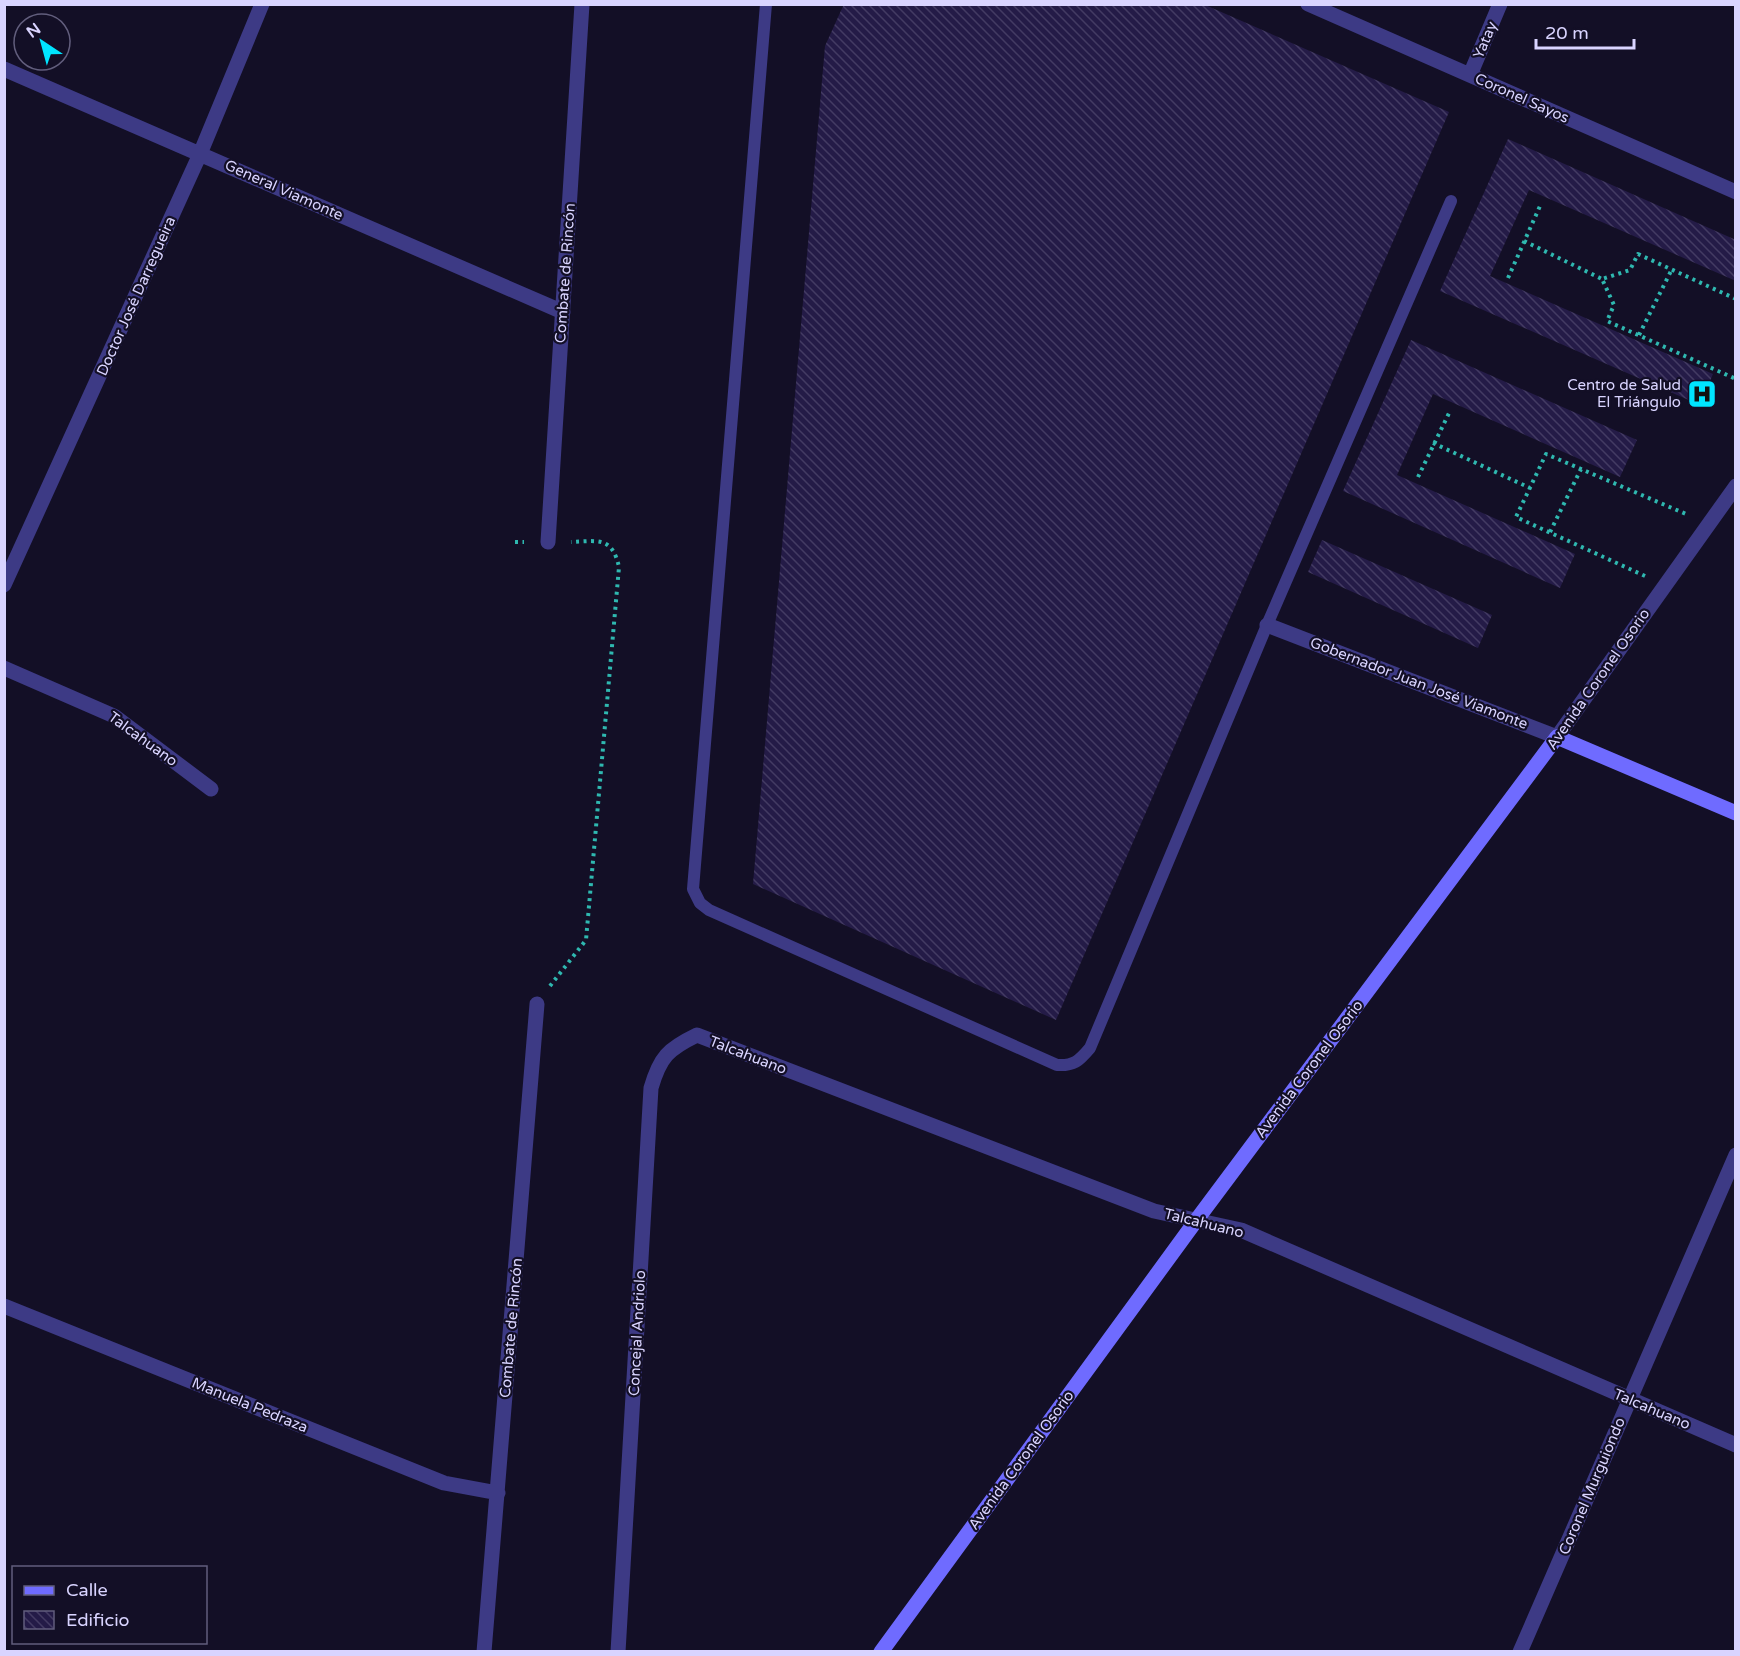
<svg xmlns="http://www.w3.org/2000/svg" width="1740" height="1656" viewBox="0 0 1740 1656" font-family="'Varela Round',sans-serif">
  <style>
    .building { fill: url(#building-back-hatch) }
    .lines { fill: none; stroke-linecap: round; stroke-linejoin: round }
    .path { stroke: #2fb8b0; stroke-width: 4; stroke-dasharray: 3 4.5; stroke-linecap: butt }
    .lane { stroke: #3d3a85; stroke-width: 12 }
    .street { stroke: #3d3a85; stroke-width: 15 }
    .secondary { stroke: #6f6bff; stroke-width: 15 }
    .labels { text-anchor: middle; stroke-width: 4.5; stroke-linejoin: round; paint-order: stroke }
    .street-label { font-size: 15px; fill: #d9d4ff; stroke: #130f26 }
    .poi-label { font-size: 15px; fill: #d9d4ff; stroke: #130f26; text-anchor: end }
  </style>
  <defs>
    <pattern id="building-back-hatch" width="6" height="6" patternUnits="userSpaceOnUse" patternTransform="scale(1.5)"><rect width="6" height="6" fill="#241b47"/><path d="M-1 5l2 2M0 0l6 6M5-1l2 2" fill="none" stroke="#433b63"/></pattern>
  </defs>
  <rect width="100%" height="100%" fill="#130f26"/>
  <!-- building -->
  <path class="building" d="M844,4H1203L1449,112L1056,1020L753,884L825,46Z
    M1508,139L1736,240V281L1529,190L1490,276L1713,374L1700,405L1440,291Z
    M1411,340L1637,440L1620,477L1433,394L1397,475L1575,554L1560,588L1343,491Z
    M1322,540L1492,615L1478,648L1308,572Z"/>
  <g class="lines">
    <!-- path -->
    <path class="path" d="M1524,241L1602,279
      M1508,278L1540,206
      M1736,299L1638,254L1630,270L1602,279L1614,305L1607,321L1736,379
      M1639,335L1672,269
      M1433,443L1530,488
      M1418,477L1450,411
      M1550,532L1581,469
      M515,542H524
      M1645,576L1516,517L1546,454L1686,514
      M550,986L586,940L619,567C612,536 598,541 571,542"/>
    <!-- lane -->
    <path class="lane" d="M766,4L693,889L700,903L709,910L1057,1065C1074,1066 1079,1061 1090,1048L1267,625L1451,201"/>
    <!-- street -->
    <path class="street" d="M1308,4L1736,192
      M4,69L563,312
      M1470,75L1500,4
      M548,542L582,4
      M4,585L200,154L262,4
      M1267,625L1557,737L1736,486
      M4,668L114,716L211,789
      M4,1306L444,1483L498,1493
      M484,1652L537,1004
      M618,1652L651,1088C660,1057 668,1049 697,1035L1154,1211L1241,1230L1736,1445
      M1520,1652L1736,1155"/>
    <!-- secondary -->
    <path class="secondary" d="M881,1652L1195,1222L1557,737L1736,813"/>
  </g>
  <!-- icons -->
  <defs>
    <g id="hospital-square" transform="scale(1.5)"><rect x="-9" y="-9" width="18" height="18" rx="4" fill="#00e5ff" stroke="#130f26"/><path d="M-5-5h3v3.5h4V-5h3V5h-3V1.5h-4V5h-3Z" fill="#111"/></g>
  </defs>
  <g fill-rule="evenodd">
    <use href="#hospital-square" x="1702" y="394"/>
  </g>
  <g class="labels">
    <!-- street labels -->
    <g class="street-label">
      <text transform="translate(1485 40) rotate(-67)" y="5">Yatay</text>
      <text transform="translate(1522 98) rotate(24)" y="5">Coronel Sayos</text>
      <text transform="translate(284 190) rotate(24)" y="5">General Viamonte</text>
      <text transform="translate(565 273) rotate(-86)" y="5">Combate de Rincón</text>
      <text transform="translate(136 296) rotate(-66)" y="5">Doctor José Darregueira</text>
      <text transform="translate(1598 679) rotate(-55)" y="5">Avenida Coronel Osorio</text>
      <text transform="translate(1419 683) rotate(21)" y="5">Gobernador Juan José Viamonte</text>
      <text transform="translate(143 739) rotate(36)" y="5">Talcahuano</text>
      <text transform="translate(748 1055) rotate(21)" y="5">Talcahuano</text>
      <text transform="translate(1309 1069) rotate(-53)" y="5">Avenida Coronel Osorio</text>
      <text transform="translate(1204 1223) rotate(14)" y="5">Talcahuano</text>
      <text transform="translate(511 1328) rotate(-85)" y="5">Combate de Rincón</text>
      <text transform="translate(637 1333) rotate(-87)" y="5">Concejal Andriolo</text>
      <text transform="translate(250 1405) rotate(22)" y="5">Manuela Pedraza</text>
      <text transform="translate(1652 1409) rotate(23)" y="5">Talcahuano</text>
      <text transform="translate(1021 1460) rotate(-54)" y="5">Avenida Coronel Osorio</text>
      <text transform="translate(1592 1486) rotate(-67)" y="5">Coronel Murguiondo</text>
    </g>
    <!-- poi labels -->
    <g class="poi-label">
      <text x="1681" y="390">Centro de Salud<tspan x="1681" dy="17">El Triángulo</tspan></text>
    </g>
  </g>
  <!-- border -->
  <rect width="1740" height="1656" fill="none" stroke="#d9d4ff" stroke-width="12"/>
  <!-- legend -->
  <rect x="12" y="1566" width="195" height="78" fill="#130f26" stroke="#625e7d" stroke-width="1.5"/>
  <rect x="24" y="1586" width="30" height="9" fill="#6f6bff" stroke="#625e7d" stroke-width="1.5"/>
  <text x="66" y="1596" font-size="18" fill="#d9d4ff">Calle</text>
  <rect x="24" y="1611" width="30" height="18" fill="url(#building-back-hatch)" stroke="#625e7d" stroke-width="1.5"/>
  <text x="66" y="1626" font-size="18" fill="#d9d4ff">Edificio</text>
  <!-- north arrow -->
  <g transform="translate(42 42) rotate(324)"><circle r="28" fill="#130f26" stroke="#625e7d" stroke-width="1.5"/>
  <path d="M0-4.5L10 22L0 15L-10 22Z" fill="#00e5ff"/>
  <text y="-9" font-size="16" font-weight="bold" text-anchor="middle" fill="#d9d4ff">N</text>
  </g>
  <!-- scale -->
  <path d="M1536 39v9h98v-9" fill="none" stroke="#d9d4ff" stroke-width="3"/>
  <text x="1545" y="39" font-size="18" fill="#d9d4ff" stroke="#130f26" stroke-width="4.5" paint-order="stroke">20 m</text>
</svg>
